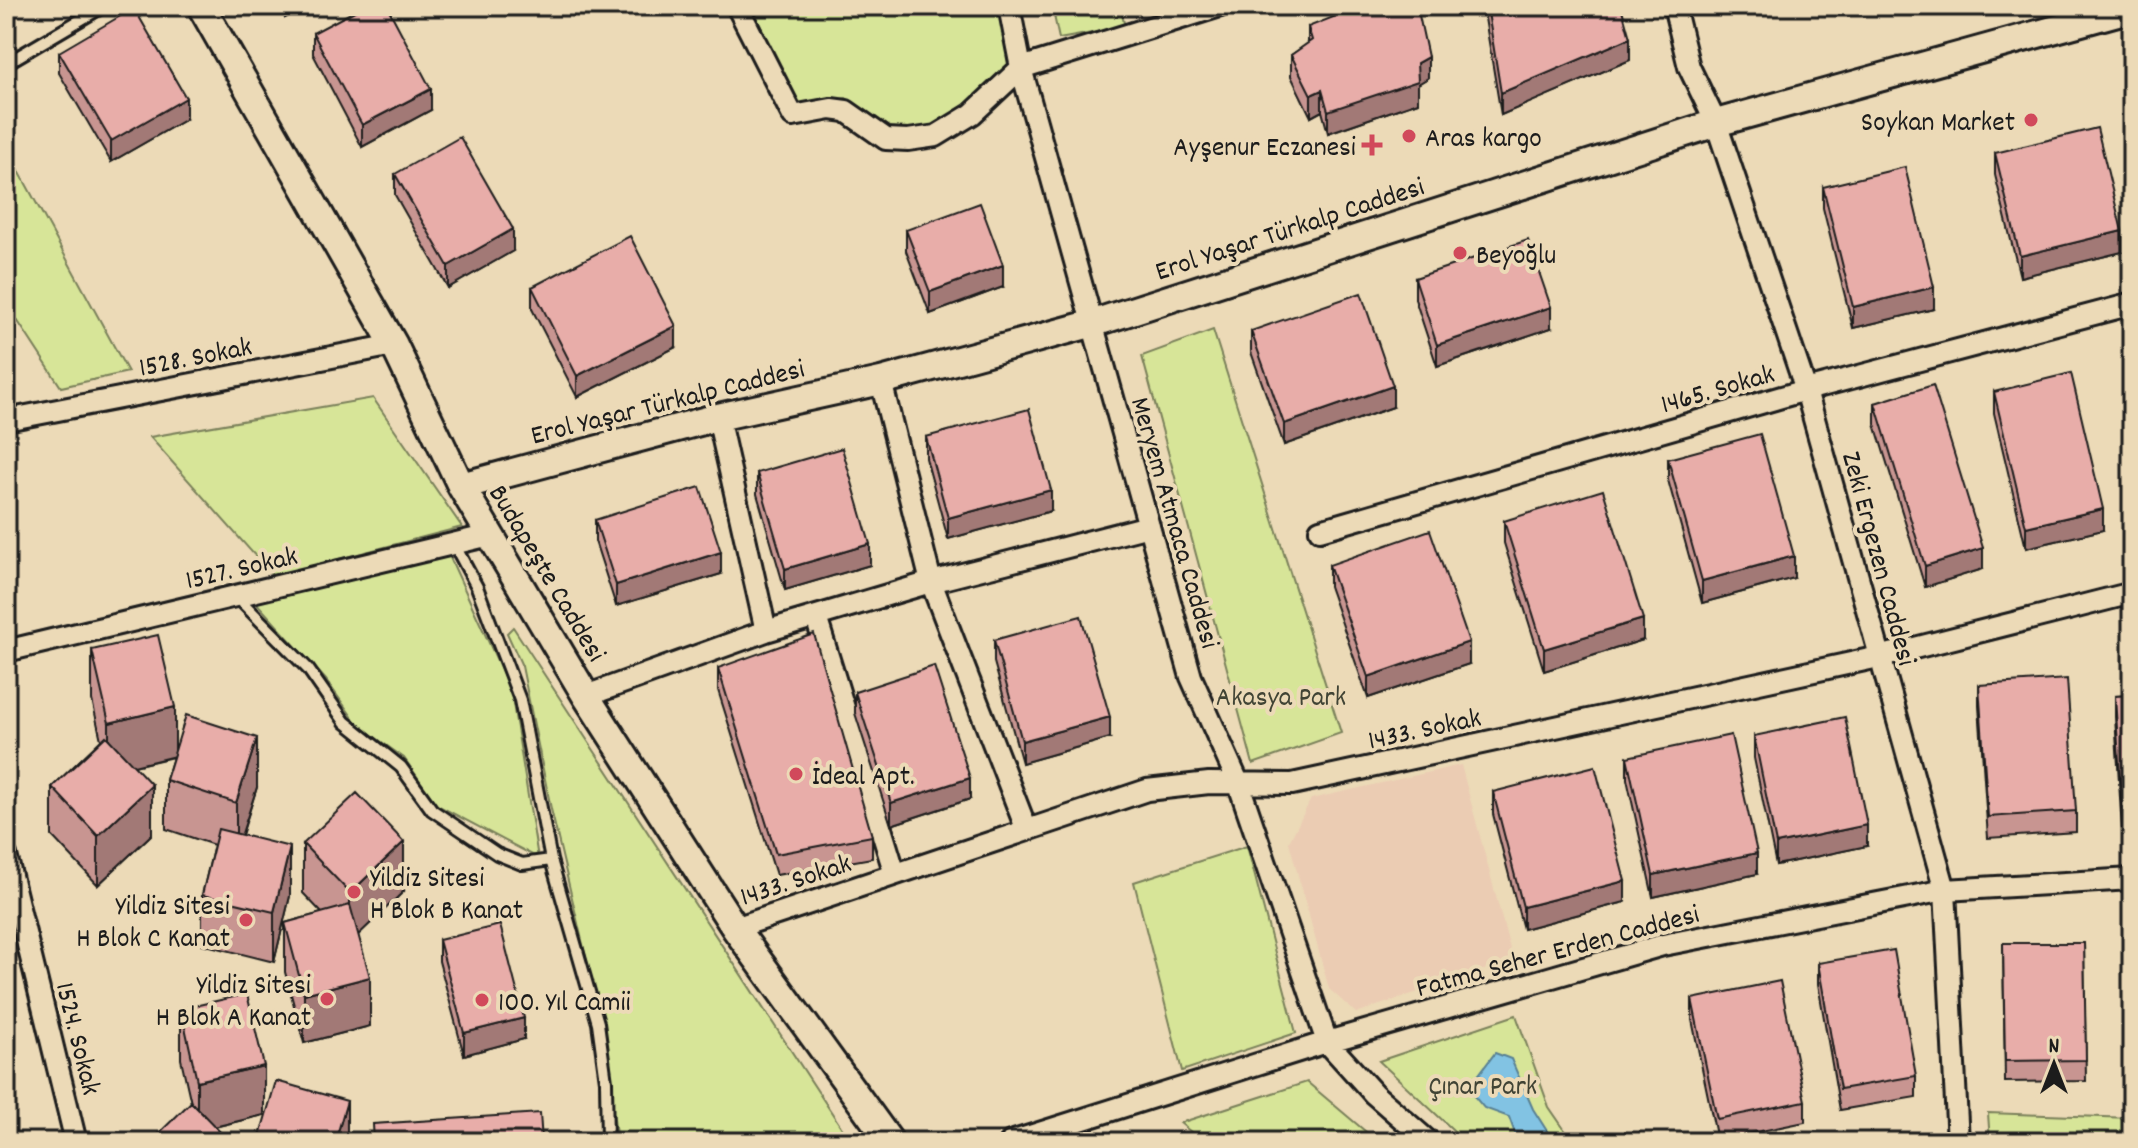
<svg xmlns="http://www.w3.org/2000/svg" width="2138" height="1148" viewBox="0 0 2138 1148" font-family="Dekko,sans-serif">
  <style>
    .built { fill: #ebccb3 }
    .green { fill: #d7e598; stroke: #7a805a; stroke-width: 2 }
    .water { fill: #82c3e3; stroke: #598093; stroke-width: 2 }
    .lines { fill: none; stroke-linecap: round; stroke-linejoin: round }
    .service-casing { stroke: #1c1c1c; stroke-width: 16 }
    .minor-casing { stroke: #1c1c1c; stroke-width: 26 }
    .tertiary-casing { stroke: #1c1c1c; stroke-width: 32 }
    .service { stroke: #ecdab7; stroke-width: 10 }
    .minor { stroke: #ecdab7; stroke-width: 20 }
    .tertiary { stroke: #ecdab7; stroke-width: 26 }
    .wall { fill: #c89591; stroke: #1c1c1c; stroke-width: 2 }
    .shaded-wall { fill: #a27976; stroke: #1c1c1c; stroke-width: 2 }
    .building { fill: #e8ada9; stroke: #1c1c1c; stroke-width: 2 }
    .poi-dot { fill: #d1495b; stroke: #ecdab7; stroke-width: 3 }
    .labels { text-anchor: middle; stroke-width: 8; stroke-linejoin: round; paint-order: stroke }
    .poi-label { font-size: 28px; fill: #1c1c1c; stroke: #ecdab7; text-anchor: start }
    .street-label { font-size: 28px; fill: #1c1c1c; stroke: #ecdab7 }
    .park-label { font-size: 28px; fill: #414435; stroke: #ecdab7 }
  </style>
  <rect width="100%" height="100%" fill="#ecdab7"/>
  <filter id="ink" filterUnits="userSpaceOnUse"><feTurbulence type="fractalNoise" baseFrequency=".0125" numOctaves="2"/><feDisplacementMap in="SourceGraphic" scale="16" xChannelSelector="R" yChannelSelector="G"/><feConvolveMatrix kernelMatrix="1 2 1 2 8 2 1 2 1" color-interpolation-filters="sRGB"/></filter>
  <g filter="url(#ink)">
    <!-- built -->
    <path class="built" d="M1461,765L1513,960L1356,1013L1329,989L1289,842L1311,799Z"/>
    <!-- green -->
    <path class="green" d="M746,6H998L1010,66L964,106L932,128L887,129L846,98L797,106Z
      M1052,6H1120L1125,27L1059,39Z
      M6,147L128,372L61,387L6,303Z
      M1213,330L1341,733L1253,764L1142,356Z
      M373,398L462,527L273,576L150,437Z
      M447,551L511,691L538,858L437,805L404,758L358,725L326,680L253,599Z
      M513,627L851,1142H617L601,1021L551,809L522,666L507,633Z
      M1247,846L1296,1033L1182,1071L1134,882Z
      M1516,1015L1549,1107L1573,1142H1466L1379,1061Z
      M1307,1082L1378,1142H1203L1180,1123Z
      M1988,1113L2132,1118V1142H1990Z"/>
    <!-- water -->
    <path class="water" d="M1495,1053L1511,1059L1533,1109L1554,1142H1518L1509,1117L1484,1108L1468,1089Z"/>
    <g class="lines">
      <!-- service casing -->
      <g class="service-casing">
        <path id="service" d="M7,63L104,6
          M454,544L477,587L520,700L551,860L598,1023L606,1081L607,1142
          M236,596L308,669L345,722L401,767L432,810L497,854L522,864L551,860"/>
      </g>
      <!-- minor casing -->
      <g class="minor-casing">
        <path id="minor" d="M737,6L793,116L831,109L846,111L886,139L908,140L936,136L972,114L1021,68L1220,6
          M1009,6L1021,68L1191,677L1238,782L1327,1042L1374,1094L1429,1142
          M1674,6L1689,67L1716,123L1806,390L1945,890L1958,1142
          M881,381L931,582L1026,828
          M718,417L766,631
          M6,420L394,345
          M1320,530L1806,390L2132,304
          M816,617L895,874
          M6,651L490,535
          M586,696L766,631L931,582L1149,526
          M6,855L76,1142
          M735,928L1147,790L1209,783L1292,784L1879,657L2132,593
          M1011,1142L1327,1042L1663,945L1945,890L2132,879"/>
      </g>
      <!-- tertiary casing -->
      <g class="tertiary-casing">
        <path id="tertiary" d="M201,6L394,345L461,486L586,696L735,928L890,1142
          M461,486L718,417L881,381L1094,323L1716,123L2132,8"/>
      </g>
      <!-- service -->
      <use href="#service" class="service"/>
      <!-- minor -->
      <use href="#minor" class="minor"/>
      <!-- tertiary -->
      <use href="#tertiary" class="tertiary"/>
    </g>
    <!-- wall -->
    <path class="wall" d="M278,6H306L285,18Z
      M1483,6H1621L1630,60L1501,115Z
      M1308,27L1428,78L1418,84V102L1328,133L1322,111L1311,117L1291,76V55L1308,44Z
      M313,33L431,110L362,147L313,54Z
      M59,52L186,119L111,162L59,73Z
      M1995,153L2122,252L2020,277L1995,175Z
      M395,174L513,251L448,288L395,195Z
      M1823,187L1934,309L1853,328L1823,208Z
      M906,230L1003,287L930,314L906,251Z
      M1415,278L1551,328L1437,366L1415,299Z
      M532,287L676,347L577,397L532,309Z
      M1251,331L1393,407L1284,445L1251,352Z
      M1994,392L2103,530L2026,548L1994,413Z
      M1875,403L1983,569L1925,587L1875,424Z
      M926,437L1051,511L948,539L926,458Z
      M1668,459L1794,578L1702,603L1668,480Z
      M757,473L870,565L785,590L757,494Z
      M595,520L721,574L616,606L595,541Z
      M1504,521L1643,640L1544,671L1504,543Z
      M1329,565L1469,664L1368,698L1329,586Z
      M994,640L1110,738L1022,763L994,662Z
      M92,650L175,751L257,787L242,835L290,896L274,962L202,944V895L214,845L166,829V780L173,757L134,766L152,834L98,885L52,836V787L101,740L92,700Z
      M718,668L872,836V858L776,875L718,690Z
      M1979,685L2076,811V832L1988,838L1979,706Z
      M855,692L970,799L891,825L855,713Z
      M2132,695V829L2122,830L2115,717V696Z
      M1754,736L1867,846L1776,865L1754,758Z
      M1627,757L1757,874L1653,897L1627,779Z
      M1493,792L1625,902L1523,929L1493,814Z
      M303,844L404,891L358,935L370,1026L304,1043L285,972V923L322,913L303,893Z
      M2128,927H2132V1023L2128,949Z
      M439,940L524,1039L464,1055L439,961Z
      M2003,943H2084L2086,1081L2005,1082Z
      M1818,963L1916,1076V1097L1840,1110L1818,984Z
      M1692,999L1805,1101V1122L1717,1140L1692,1020Z
      M181,1009L264,1115L215,1127L191,1103L181,1059Z"/>
    <!-- shaded-wall -->
    <path class="shaded-wall" d="M285,6H306L285,18Z
      M569,6H584L569,13Z
      M1630,38V60L1501,115V93Z
      M1428,57V78L1418,84V102L1328,133V111Z
      M431,89V110L362,147V125Z
      M1322,90V111L1311,117V95Z
      M186,98V119L111,162V141Z
      M513,229V251L448,288V266Z
      M2122,231V252L2020,277V256Z
      M1003,265V287L930,314V292Z
      M1934,287V309L1853,328V307Z
      M1551,307V328L1437,366V345Z
      M676,326V347L577,397V376Z
      M12,335V365L6,371V341Z
      M1393,386V407L1284,445V424Z
      M1051,490V511L948,539V518Z
      M2103,509V530L2026,548V527Z
      M870,544V565L785,590V569Z
      M1983,548V569L1925,587V566Z
      M721,552V574L616,606V585Z
      M1794,556V578L1702,603V581Z
      M1643,619V640L1544,671V649Z
      M1469,642V664L1368,698V677Z
      M175,707V756L109,772V723Z
      M1110,717V738L1022,763V741Z
      M257,738V787L236,852V803Z
      M970,778V799L891,825V803Z
      M152,785V834L98,885V836Z
      M1867,825V846L1776,865V844Z
      M404,842V891L350,943V893Z
      M290,847V896L274,962V912Z
      M1757,853V874L1653,897V875Z
      M1625,881V902L1523,929V907Z
      M370,977V1026L304,1043V994Z
      M524,1018V1039L464,1055V1033Z
      M264,1066V1115L197,1131V1081Z
      M347,1101V1142H335Z"/>
    <!-- building -->
    <path class="building" d="M364,6H387L431,89L362,125L313,33Z
      M1361,6H1403L1404,8L1408,6H1417L1428,57L1417,63L1418,81L1328,111L1322,90L1311,95L1291,55L1312,40L1308,27Z
      M1487,6H1621L1630,38L1501,93Z
      M134,8L186,98L111,141L59,52Z
      M2097,128L2122,231L2020,256L1995,153Z
      M460,137L513,229L448,266L395,174Z
      M1905,167L1934,287L1853,307L1823,187Z
      M980,203L1003,265L930,292L906,230Z
      M630,236L676,326L577,376L532,287Z
      M1528,240L1551,307L1437,345L1415,278Z
      M1361,293L1393,386L1284,424L1251,331Z
      M6,329L12,335L6,341Z
      M2071,373L2103,509L2026,527L1994,392Z
      M1933,385L1983,548L1925,566L1875,403Z
      M1029,409L1051,490L948,518L926,437Z
      M1760,434L1794,556L1702,581L1668,459Z
      M842,448L870,544L785,569L757,473Z
      M700,487L721,552L616,585L595,520Z
      M1603,490L1643,619L1544,649L1504,521Z
      M1430,530L1469,642L1368,677L1329,565Z
      M1081,616L1110,717L1022,741L994,640Z
      M814,634L872,836L776,854L718,668Z
      M158,635L175,707L109,723L92,650Z
      M934,666L970,778L891,803L855,692Z
      M2067,679L2076,811L1988,817L1979,685Z
      M2132,695V808L2122,809L2115,696Z
      M186,715L257,738L236,803L166,780Z
      M1845,717L1867,825L1776,844L1754,736Z
      M1731,735L1757,853L1653,875L1627,757Z
      M106,736L152,785L98,836L52,787Z
      M1595,766L1625,881L1523,907L1493,792Z
      M357,793L404,842L350,893L303,844Z
      M218,829L290,847L274,912L202,895Z
      M350,905L370,977L304,994L285,923Z
      M500,925L524,1018L464,1033L439,940Z
      M2128,927H2132V1001Z
      M2003,943H2084L2086,1060L2005,1061Z
      M1894,950L1916,1076L1840,1089L1818,963Z
      M1780,981L1805,1101L1717,1119L1692,999Z
      M247,994L264,1066L197,1081L181,1009Z
      M276,1081L347,1101L335,1142H258Z
      M191,1102L230,1142H150Z
      M540,1113L542,1142H374L373,1124Z"/>
  </g>
  <!-- markers -->
  <g class="poi-dot">
    <circle cx="2031" cy="120" r="8"/>
    <circle cx="1409" cy="136" r="8"/>
    <path d="M1368 133h8v8h8v8h-8v8h-8v-8h-8v-8h8z"/>
    <circle cx="1460" cy="253" r="8"/>
    <circle cx="796" cy="774" r="8"/>
    <circle cx="354" cy="892" r="8"/>
    <circle cx="246" cy="920" r="8"/>
    <circle cx="327" cy="999" r="8"/>
    <circle cx="482" cy="1000" r="8"/>
  </g>
  <g class="labels">
    <!-- poi labels -->
    <g class="poi-label">
      <text x="2015" y="130" text-anchor="end">Soykan Market</text>
      <text x="1425" y="146">Aras kargo</text>
      <text x="1356" y="155" text-anchor="end">Ayşenur Eczanesi</text>
      <text x="1476" y="263">Beyoğlu</text>
      <text x="812" y="784">İdeal Apt.</text>
      <text x="370" y="886">Yildiz Sitesi<tspan x="370" dy="32">H Blok B Kanat</tspan></text>
      <text x="230" y="914" text-anchor="end">Yildiz Sitesi<tspan x="230" dy="32">H Blok C Kanat</tspan></text>
      <text x="311" y="993" text-anchor="end">Yildiz Sitesi<tspan x="311" dy="32">H Blok A Kanat</tspan></text>
      <text x="498" y="1010">100. Yıl Camii</text>
    </g>
    <!-- street labels -->
    <g class="street-label">
      <text transform="translate(1289 227) rotate(-18)" y="10">Erol Yaşar Türkalp Caddesi</text>
      <text transform="translate(195 355) rotate(-11)" y="10">1528. Sokak</text>
      <text transform="translate(1717 387) rotate(-16)" y="10">1465. Sokak</text>
      <text transform="translate(667 400) rotate(-14)" y="10">Erol Yaşar Türkalp Caddesi</text>
      <text transform="translate(1177 522) rotate(74)" y="10">Meryem Atmaca Caddesi</text>
      <text transform="translate(1881 558) rotate(75)" y="10">Zeki Ergezen Caddesi</text>
      <text transform="translate(241 566) rotate(-13)" y="10">1527. Sokak</text>
      <text transform="translate(549 572) rotate(59)" y="10">Budapeşte Caddesi</text>
      <text transform="translate(1424 727) rotate(-12)" y="10">1433. Sokak</text>
      <text transform="translate(795 878) rotate(-18)" y="10">1433. Sokak</text>
      <text transform="translate(1557 949) rotate(-15)" y="10">Fatma Seher Erden Caddesi</text>
      <text transform="translate(80 1038) rotate(76)" y="10">1524. Sokak</text>
    </g>
    <!-- park labels -->
    <g class="park-label">
      <text x="1281" y="705">Akasya Park</text>
      <text x="1483" y="1094">Çınar Park</text>
    </g>
  </g>
  <!-- margin -->
  <rect width="2138" height="1148" fill="none" stroke="#ecdab7" stroke-width="32"/>
  <rect x="16" y="16" width="2106" height="1116" fill="none" stroke="#1c1c1c" stroke-width="3" filter="url(#ink)"/>
  <!-- north arrow -->
  <g transform="translate(2054 1064)" stroke="#ecdab7" stroke-width="6" paint-order="stroke">
  <path d="M0-6L14 30L0 20L-14 30Z" fill="#1c1c1c"/>
  <text y="-12" font-size="22" font-weight="bold" text-anchor="middle" fill="#1c1c1c">N</text>
  </g>
</svg>
